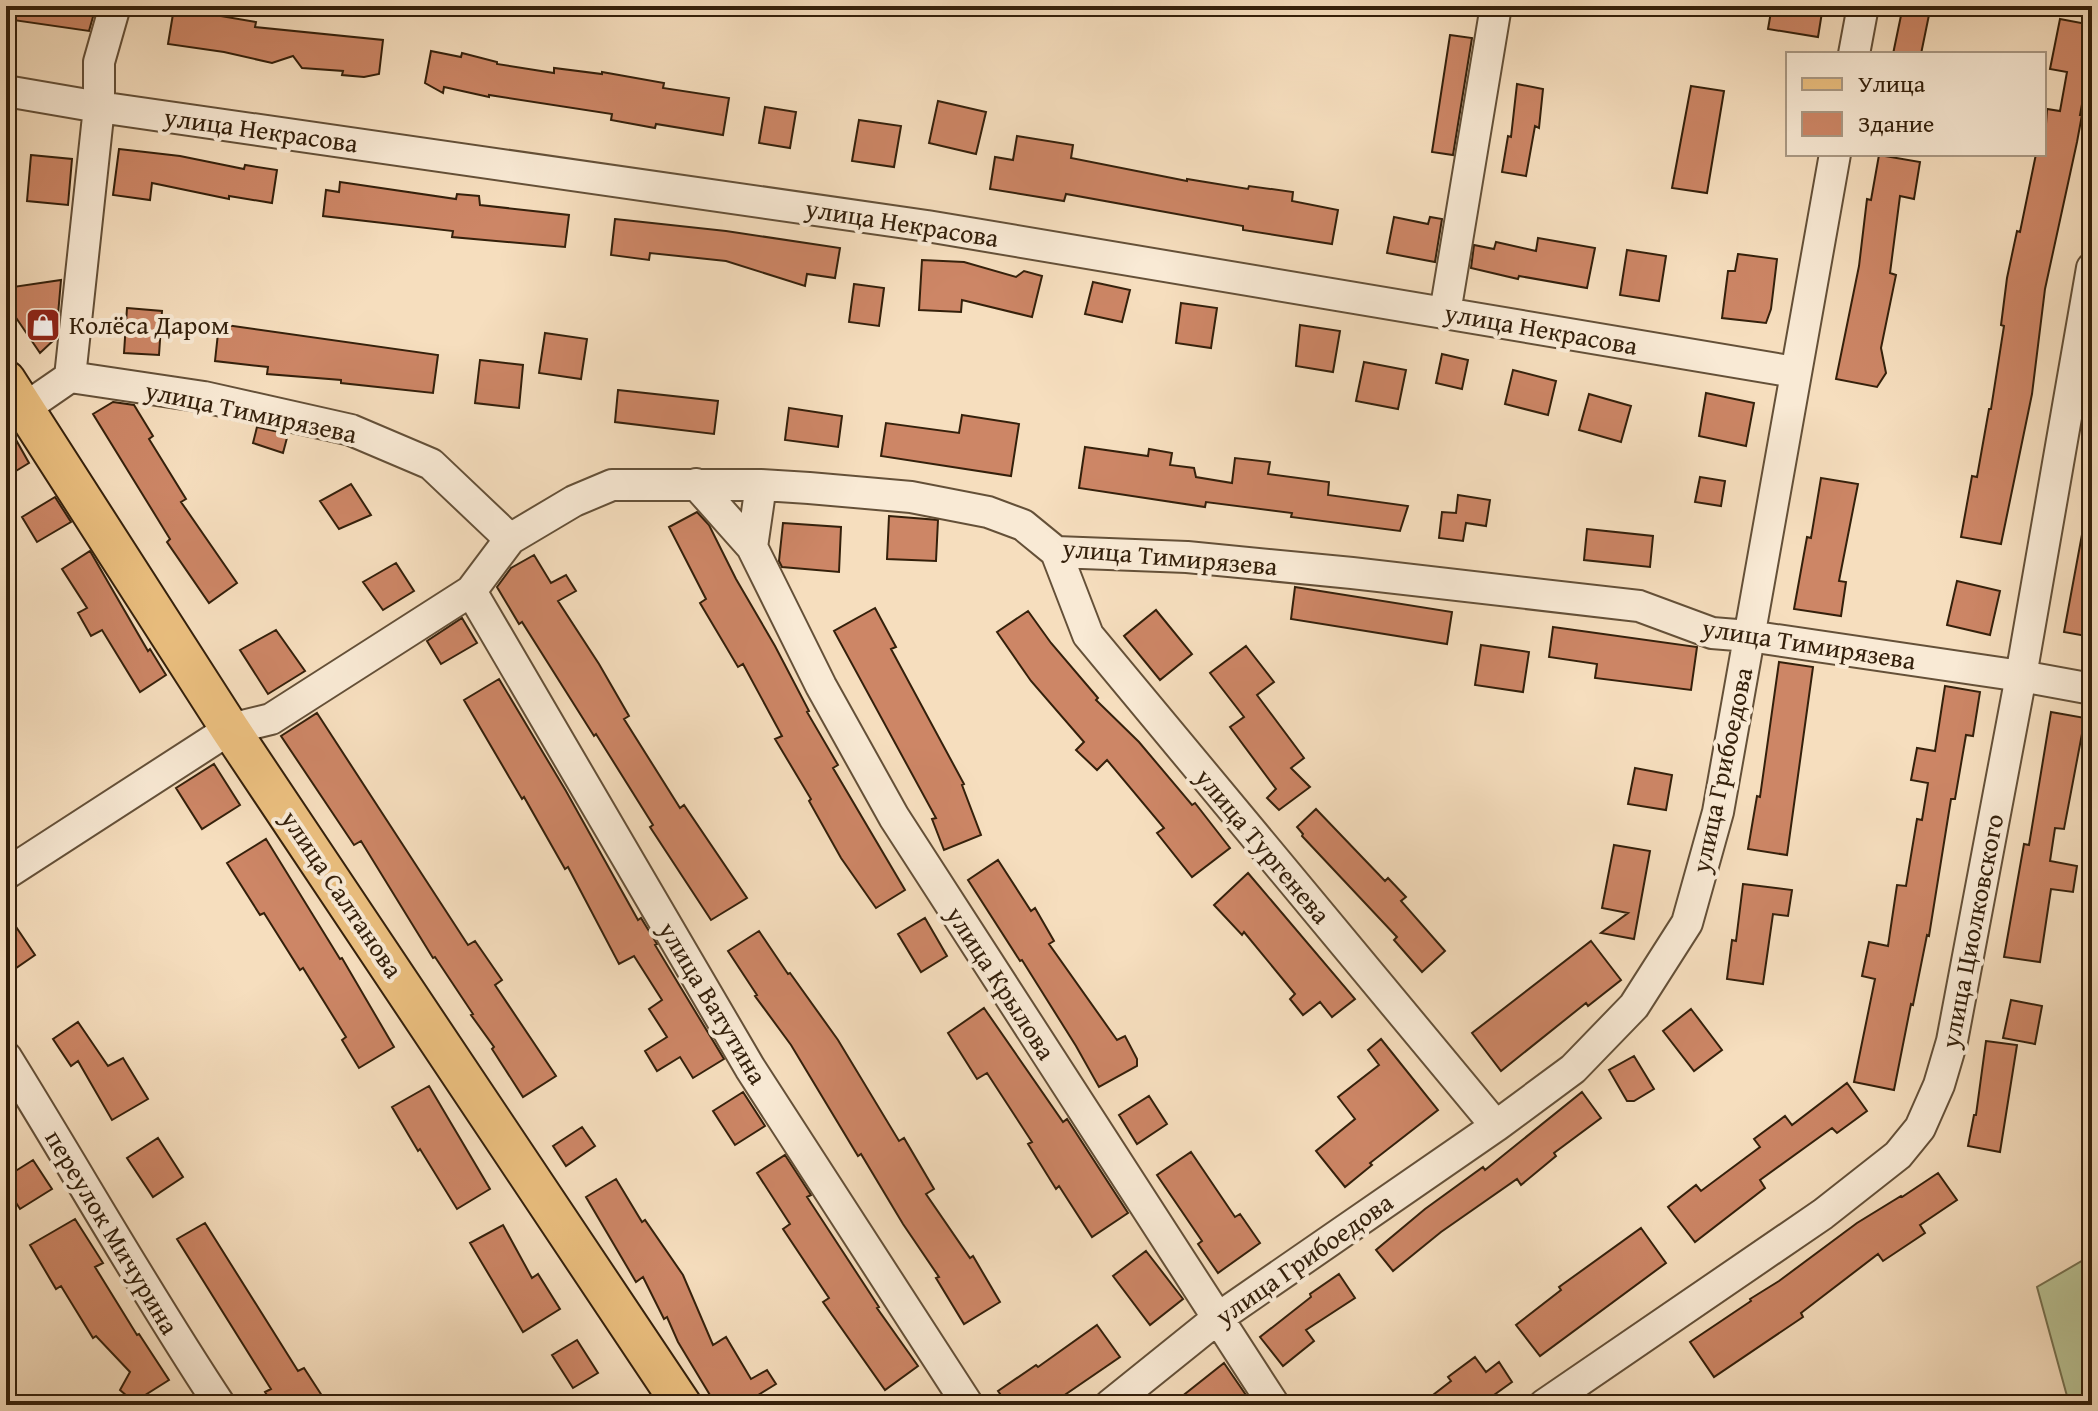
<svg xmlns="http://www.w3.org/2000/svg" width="2098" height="1411" viewBox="0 0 2098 1411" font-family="'Gentium Book Plus',serif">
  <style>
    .green { fill: #b9c294; stroke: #767150; stroke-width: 2 }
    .building { fill: #cd8666; stroke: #34200b; stroke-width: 2 }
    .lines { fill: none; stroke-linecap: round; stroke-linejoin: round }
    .minor-casing { stroke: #645038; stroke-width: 34 }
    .major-casing { stroke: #34200b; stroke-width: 42 }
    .minor { stroke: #f9ead5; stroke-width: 30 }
    .major { stroke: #ebbf7f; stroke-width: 38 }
    .labels { text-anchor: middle; stroke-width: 8; stroke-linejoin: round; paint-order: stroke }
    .street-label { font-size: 26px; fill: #34200b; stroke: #f9ead5 }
    .poi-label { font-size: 26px; fill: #34200b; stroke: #f9ead5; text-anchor: start }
  </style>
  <rect width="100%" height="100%" fill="#f6debe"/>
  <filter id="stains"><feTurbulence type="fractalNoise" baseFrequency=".0025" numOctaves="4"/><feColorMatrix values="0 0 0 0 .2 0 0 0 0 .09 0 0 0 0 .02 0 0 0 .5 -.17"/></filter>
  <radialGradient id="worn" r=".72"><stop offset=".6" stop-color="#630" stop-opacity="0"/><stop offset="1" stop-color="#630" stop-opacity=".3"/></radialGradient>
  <!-- green -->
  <path class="green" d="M2092,1255V1405H2050L2067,1396L2037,1287Z"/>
  <!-- building -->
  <path class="building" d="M6,6H96L89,31L6,19Z
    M1772,6H1823L1818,37L1768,29Z
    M1903,6L1930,10L1921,54H1893Z
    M174,8L256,22L255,27L383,40L379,74L364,77L342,75L343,71L302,68L293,56L272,63L224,52L168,44Z
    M2060,19L2092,25V51L2080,115H2082L2077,142L2045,289L2032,394L2001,544L1961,537L1972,476L1977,477L1989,409H1991L2004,326L2001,325L2007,278L2017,231L2020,232L2036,154H2044L2047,109L2060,111L2067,72L2050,69Z
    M1450,35L1472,38L1453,155L1432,152Z
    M431,51L461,57L462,53L497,62V64L554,73V68L602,74V72L664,83L663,88L729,98L723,135L656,124L655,128L611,120L612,114L489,95V97L444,87L443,93L425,83Z
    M1517,84L1543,89L1539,128L1535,126L1526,176L1502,172L1508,136L1511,137Z
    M1691,86L1724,91L1707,193L1672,188Z
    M938,101L986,112L976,154L929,143Z
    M765,107L796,112L790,148L759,143Z
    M859,120L901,126L894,167L852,161Z
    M1017,136L1073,145L1071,158L1187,181V179L1248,189L1249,186L1293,192L1292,201L1338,210L1332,244L1243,230V226L1066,194L1064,201L990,189L995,157L1013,160Z
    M119,149L180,156L244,169L245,165L277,170L272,203L229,196V199L152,183L150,200L113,195Z
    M31,155L72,159L68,205L27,201Z
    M1879,155L1920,162L1914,199L1900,196L1890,273L1896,275L1881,348L1886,373L1877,387L1836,379L1859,266L1867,199L1871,200Z
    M340,182L456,199L457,194L479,196L480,205L569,215L565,247L452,237L453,231L323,216L326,190L339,192Z
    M1394,217L1428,224L1430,217L1442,219L1435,262L1387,253Z
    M615,219L726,231L840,248L835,278L807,274L805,286L726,261L650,253L649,260L611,255Z
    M1538,238L1595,248L1587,288L1519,276L1518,279L1471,268L1474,245L1494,249L1496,242L1536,251Z
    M1627,250L1666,256L1659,301L1620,295Z
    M1738,254L1777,259L1771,309L1766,323L1722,318L1728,271H1735Z
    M922,260L964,262L1016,277L1024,271L1042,276L1032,317L962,300L961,312L919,310Z
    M61,280L56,338L40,353L6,303V288Z
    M1093,282L1130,290L1122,322L1085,314Z
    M854,284L884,288L879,326L849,322Z
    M1181,303L1217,308L1211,348L1176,343Z
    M127,308L162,311L159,355L124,353Z
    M219,324L438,355L433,393L341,383V380L267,374L268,367L215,361Z
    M1300,325L1340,331L1333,372L1296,366Z
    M545,333L587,339L581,379L539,373Z
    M1442,354L1468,360L1462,389L1436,383Z
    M480,360L523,365L519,408L475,403Z
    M1364,362L1406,370L1398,409L1356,401Z
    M1513,370L1556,381L1548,415L1505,404Z
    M618,390L718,401L714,434L615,422Z
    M1706,393L1754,403L1746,446L1699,436Z
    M1589,394L1631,406L1621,442L1579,430Z
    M113,402L134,405L153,436L149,439L186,499L181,502L237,583L209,603L167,542L170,539L93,414Z
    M789,408L842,416L838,447L785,440Z
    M962,415L1019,424L1011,476L881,456L886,423L959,433Z
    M6,422L29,463L6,477Z
    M257,427L288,434L283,453L253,443Z
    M1085,447L1148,456L1149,449L1172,453L1170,465L1194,468L1196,477L1232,483L1235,458L1270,462L1268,474L1329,482L1328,495L1408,506L1400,531L1291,517L1292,513L1206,502L1205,507L1079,488Z
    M1700,477L1725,481L1721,506L1695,502Z
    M1821,478L1858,484L1839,581L1846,582L1841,616L1794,609L1807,537L1811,538Z
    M351,484L371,515L339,529L320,501Z
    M1458,495L1490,500L1486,526L1466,523L1463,541L1439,538L1442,512L1456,513Z
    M55,497L71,522L37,542L22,517Z
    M697,512L709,525L736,579L775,646L809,711L807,712L838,765L833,768L905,890L876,908L841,858L809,801L811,799L775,739L782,736L743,664L738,667L700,603L706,599L669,527Z
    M889,516L938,520L936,561L887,559Z
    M783,523L841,527L839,572L782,567L779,561Z
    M1587,529L1653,536L1650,567L1584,560Z
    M2083,529L2092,530V637L2064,632Z
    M90,551L148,651L150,649L166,675L140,692L102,630L91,636L78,613L87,608L62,569Z
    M534,555L551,583L566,575L576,591L558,601L599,664L629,716L624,719L680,808L684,805L747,898L711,920L650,827L653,825L596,734L594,736L522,622L519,624L497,587L511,568Z
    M396,563L414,591L383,610L363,582Z
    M1957,581L2000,591L1990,635L1947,625Z
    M1295,587L1452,612L1447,644L1291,619Z
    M875,608L896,647L891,649L964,784L962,785L981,835L944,850L932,819L936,818L834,631Z
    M1156,610L1192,654L1160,680L1124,636Z
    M1028,611L1051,643L1098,698L1096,700L1139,742L1192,805L1195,803L1230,848L1192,877L1157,833L1164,828L1107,760L1097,770L1076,750L1084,742L1031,681L997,632Z
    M462,618L477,643L441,664L427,641Z
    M1553,627L1697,647L1691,690L1595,678L1597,664L1549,657Z
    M276,630L305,671L268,694L240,650Z
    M1481,645L1529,652L1523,692L1475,685Z
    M1246,646L1274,682L1257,695L1304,758L1291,768L1310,787L1279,810L1267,798L1276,789L1230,727L1244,717L1210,673Z
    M1779,662L1813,667L1787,855L1748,849L1757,796L1760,797Z
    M499,679L566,791L638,920L641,918L657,944L655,945L724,1059L693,1078L680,1057L657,1071L645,1051L667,1037L649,1009L662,1000L634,956L619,964L568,867L565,869L524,797L522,799L464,700Z
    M1945,686L1980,692L1973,736L1966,735L1955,799H1951L1929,936L1927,935L1913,1005L1911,1004L1894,1090L1854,1082L1875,979L1862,976L1869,942L1888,946L1897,885L1906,886L1917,819L1922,820L1928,783L1911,780L1917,748L1935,751Z
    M2051,712L2085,718L2064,829L2055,828L2050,861L2077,866L2073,892L2051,889L2040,962L2004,957L2024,844L2029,845Z
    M317,713L468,945L475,941L502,980L495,985L556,1076L523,1097L492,1049L494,1047L471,1015L473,1014L435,957L433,958L361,841L354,845L281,736Z
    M214,764L240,805L202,829L176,788Z
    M1635,768L1672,775L1666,810L1628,804Z
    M1316,809L1385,881L1388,878L1406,897L1401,901L1445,951L1422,972L1394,940L1397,937L1302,836L1303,834L1297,827Z
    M266,839L340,959L342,958L394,1047L359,1068L342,1040L346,1037L303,968L300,970L264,913L260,915L227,863Z
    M1614,845L1650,851L1634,939L1601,933L1628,913L1602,908Z
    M998,860L1031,911L1035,908L1054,941L1049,944L1117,1040L1125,1036L1137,1059V1066L1099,1087L1076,1046L1022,960L1020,961L968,880Z
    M1248,873L1355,999L1332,1017L1320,1002L1303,1015L1290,999L1295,994L1244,932L1242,935L1214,905Z
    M1743,884L1792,890L1788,916L1773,914L1763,984L1727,979L1732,940L1736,941Z
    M6,912L35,955L6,975Z
    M925,918L947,956L921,972L898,934Z
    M759,931L788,974L790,973L838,1040L899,1141L904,1138L934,1189L926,1194L970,1258L973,1256L1000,1302L964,1324L936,1278L939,1277L903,1224L861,1154L858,1156L791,1045L755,996L757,995L728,951Z
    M1591,941L1621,980L1588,1006L1586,1003L1501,1071L1472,1033Z
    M2011,1000L2042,1006L2035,1044L2003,1038Z
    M984,1008L1063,1122L1067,1119L1128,1213L1092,1237L1059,1186L1056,1189L1028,1144L1032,1142L987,1073L977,1079L948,1033Z
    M1691,1009L1722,1050L1694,1071L1663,1031Z
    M78,1022L108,1066L123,1058L148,1099L112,1120L78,1061L71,1066L53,1039Z
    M1381,1039L1438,1110L1370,1163L1372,1165L1345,1187L1316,1151L1355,1119L1338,1097L1379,1065L1368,1050Z
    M1986,1041L2017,1045L2000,1152L1968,1146L1974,1115H1976Z
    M1634,1056L1654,1089L1634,1101H1627L1609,1070Z
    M1847,1083L1867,1111L1837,1133L1832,1128L1760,1180L1765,1188L1695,1242L1668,1207L1696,1185L1701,1191L1760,1147L1754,1139L1785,1116L1792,1125Z
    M429,1086L490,1189L457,1209L420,1149L418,1151L392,1107Z
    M743,1092L765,1126L735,1145L713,1111Z
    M1582,1092L1601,1118L1554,1153L1556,1156L1521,1185L1517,1179L1441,1232L1393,1271L1376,1250L1425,1209L1483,1167L1485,1170Z
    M1149,1096L1167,1124L1137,1144L1119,1115Z
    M582,1127L595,1146L566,1166L553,1146Z
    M158,1138L183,1177L153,1197L127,1158Z
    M1191,1152L1235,1217L1240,1214L1260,1243L1218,1273L1198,1244L1202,1241L1157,1175Z
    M785,1155L811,1195L807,1197L879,1307L877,1308L918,1366L885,1390L823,1302L829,1298L783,1229L790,1224L757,1173Z
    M33,1160L52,1189L20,1209L6,1187V1177Z
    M1938,1173L1957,1200L1920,1225L1925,1233L1883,1261L1878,1254L1801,1313L1803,1317L1714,1377L1690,1342L1751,1301L1750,1299L1779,1281L1857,1223L1901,1196L1902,1197Z
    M616,1179L642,1222L645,1220L683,1275L713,1345L726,1337L751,1379L767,1370L776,1384L742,1405H716L678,1342L667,1317L664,1319L643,1277L636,1282L586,1197Z
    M75,1219L103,1263L95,1267L137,1335L139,1334L169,1380L134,1402L120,1390L130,1372L96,1336L93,1338L61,1286L56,1289L30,1245Z
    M205,1223L298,1371L304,1368L328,1405H273L265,1392L271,1389L177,1239Z
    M503,1225L532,1278L538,1274L560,1309L523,1332L470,1243Z
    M1641,1228L1666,1263L1540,1356L1516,1325L1561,1290L1559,1287Z
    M1146,1251L1183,1299L1150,1325L1113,1276Z
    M1339,1274L1355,1298L1306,1330L1314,1341L1283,1366L1260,1337L1311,1297L1310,1294Z
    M1097,1325L1120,1357L1050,1405H1008L998,1391L1036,1365L1038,1367Z
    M577,1340L598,1373L573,1388L552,1355Z
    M1475,1357L1486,1372L1499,1362L1512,1382L1480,1405H1420L1451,1381L1448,1377Z
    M1224,1363L1248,1398L1239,1405H1171Z"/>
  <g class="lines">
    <!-- minor casing -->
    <g class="minor-casing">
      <path id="minor" d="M1854,54L1863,6
        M6,91L99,107L927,226L1795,372
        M1445,313L1496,6
        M70,377L99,107V62L115,6
        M25,408L70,377L204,397L351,430L431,464L510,539L574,501L612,485H761L809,488L911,497L988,512L1023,525L1056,552L1187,557L1352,573L1639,606L1712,633L1749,636L2021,676L2092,689
        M696,484L752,547L821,686L894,817L1274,1405
        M752,547L761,485
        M1056,552L1088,635L1496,1126
        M471,591L750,1068L968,1405
        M6,874L230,729L271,719L471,591L510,539
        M6,1057C78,1173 145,1292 220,1405
        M1110,1405L1218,1318L1496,1126L1573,1069L1634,1006L1687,923L1718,812L1835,154
        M1544,1405L1823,1214L1898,1155L1920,1128L1939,1085L1952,1041L2021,676L2092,268"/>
    </g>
    <!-- major casing -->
    <g class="major-casing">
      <path id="major" d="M6,380L230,729L682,1405"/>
    </g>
    <!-- minor -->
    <use href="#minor" class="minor"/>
    <!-- major -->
    <use href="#major" class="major"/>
  </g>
  <!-- icons -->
  <defs>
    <g id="shop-square" transform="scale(1.8)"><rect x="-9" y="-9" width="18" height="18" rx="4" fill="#8f2418" stroke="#f9ead5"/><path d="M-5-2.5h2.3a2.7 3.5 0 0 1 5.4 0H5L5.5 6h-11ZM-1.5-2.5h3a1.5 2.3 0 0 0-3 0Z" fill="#fff"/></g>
  </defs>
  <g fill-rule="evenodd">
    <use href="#shop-square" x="43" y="325"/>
  </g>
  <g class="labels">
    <!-- street labels -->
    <g class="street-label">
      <text transform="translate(261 130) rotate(8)" y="9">улица Некрасова</text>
      <text transform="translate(902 223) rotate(9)" y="9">улица Некрасова</text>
      <text transform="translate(1541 329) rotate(10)" y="9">улица Некрасова</text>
      <text transform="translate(251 412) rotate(12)" y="9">улица Тимирязева</text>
      <text transform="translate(1170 557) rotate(5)" y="9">улица Тимирязева</text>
      <text transform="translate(1809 644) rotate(9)" y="9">улица Тимирязева</text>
      <text transform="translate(1722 770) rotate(-78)" y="9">улица Грибоедова</text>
      <text transform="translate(1263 846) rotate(50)" y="9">улица Тургенева</text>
      <text transform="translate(342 894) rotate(56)" y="9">улица Салтанова</text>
      <text transform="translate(1972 931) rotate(-79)" y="9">улица Циолковского</text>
      <text transform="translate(1001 983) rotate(57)" y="9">улица Крылова</text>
      <text transform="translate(713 1003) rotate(59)" y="9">улица Ватутина</text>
      <text transform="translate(112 1232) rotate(59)" y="9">переулок Мичурина</text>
      <text transform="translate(1304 1259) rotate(-35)" y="9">улица Грибоедова</text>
    </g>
    <!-- poi labels -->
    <g class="poi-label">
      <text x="69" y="334">Колёса Даром</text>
    </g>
  </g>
  <!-- margin -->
  <rect width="2098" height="1411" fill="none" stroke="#f6debe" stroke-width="32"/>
  <rect x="8" y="8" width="2082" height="1395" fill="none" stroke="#34200b" stroke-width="4"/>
  <rect x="16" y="16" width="2066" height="1379" fill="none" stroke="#34200b" stroke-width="2"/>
  <!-- legend -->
  <rect x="1786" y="52" width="260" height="104" fill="#f9ead5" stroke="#aa9984" stroke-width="2"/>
  <rect x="1802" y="78" width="40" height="12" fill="#ebbf7f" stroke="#aa9984" stroke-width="2"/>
  <text x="1858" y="92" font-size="24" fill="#34200b">Улица</text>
  <rect x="1802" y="112" width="40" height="24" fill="#cd8666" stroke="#aa9984" stroke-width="2"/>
  <text x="1858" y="132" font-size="24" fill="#34200b">Здание</text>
  <rect width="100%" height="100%" filter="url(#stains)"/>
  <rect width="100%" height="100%" fill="url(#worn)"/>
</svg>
